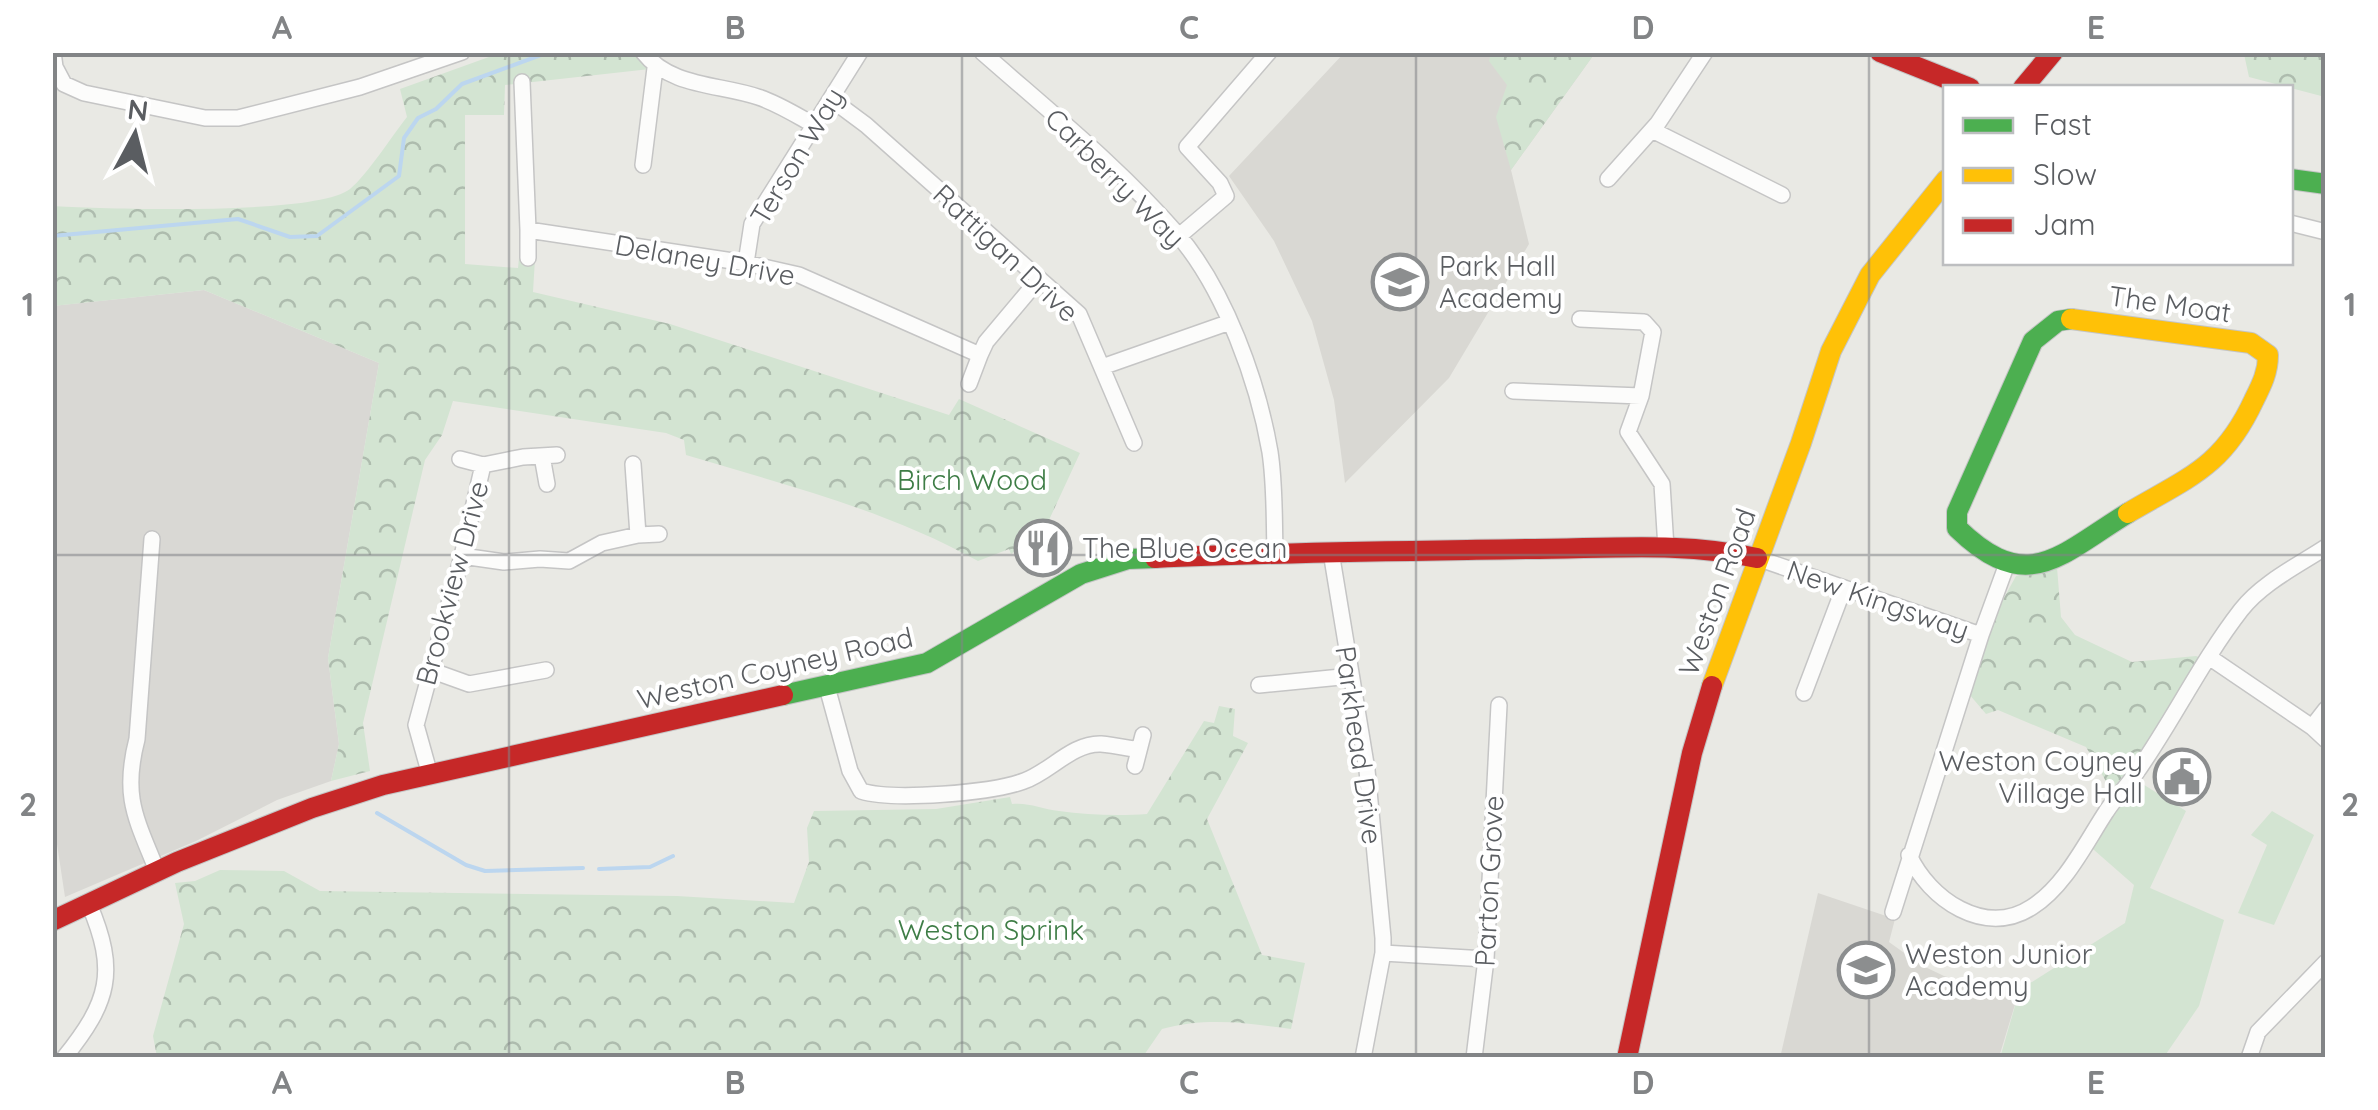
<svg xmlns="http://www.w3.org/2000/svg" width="2378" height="1110" viewBox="0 0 2378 1110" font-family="Quicksand,sans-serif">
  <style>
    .commercial { fill: #f2efde }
    .industrial { fill: #d9d8d4 }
    .education { fill: #d9d8d3 }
    .green { fill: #d3e4d2 }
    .forest { fill: url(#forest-crowns) }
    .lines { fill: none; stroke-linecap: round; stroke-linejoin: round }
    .stream { stroke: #bcd6ef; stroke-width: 4 }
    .street-casing { stroke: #c5c5c5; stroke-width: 18 }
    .fast-casing { stroke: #c4c5c5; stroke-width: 22 }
    .slow-casing { stroke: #c4c5c5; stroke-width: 22 }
    .jam-casing { stroke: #c4c5c5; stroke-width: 22 }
    .street { stroke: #fcfcfb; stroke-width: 15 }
    .fast { stroke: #4caf50; stroke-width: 20 }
    .slow { stroke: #ffc107; stroke-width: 20 }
    .jam { stroke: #c62828; stroke-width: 20 }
    .grid { fill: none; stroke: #828486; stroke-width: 2.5; stroke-opacity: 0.55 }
    .labels { text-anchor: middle; stroke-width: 8; stroke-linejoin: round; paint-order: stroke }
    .street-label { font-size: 28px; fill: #5a5d61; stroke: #fff }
    .poi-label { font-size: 28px; fill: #5a5d61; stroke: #fff; text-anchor: start }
    .park-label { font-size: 28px; fill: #3e7d46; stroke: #fff }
    .neatline { fill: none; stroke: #828486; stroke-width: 4 }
    .grid-label { font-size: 32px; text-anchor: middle; font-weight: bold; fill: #828486 }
  </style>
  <defs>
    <pattern id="forest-crowns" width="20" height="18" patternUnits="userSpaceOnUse" patternTransform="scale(2.5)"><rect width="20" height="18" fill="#d3e4d2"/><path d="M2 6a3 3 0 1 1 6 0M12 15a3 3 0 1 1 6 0" fill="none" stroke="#aebcae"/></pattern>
  </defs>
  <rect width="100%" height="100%" fill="#e9e9e4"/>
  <!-- commercial -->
  <path class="commercial" d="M1049,520L1063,563L1034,576L1019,548L1018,531Z"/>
  <!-- industrial -->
  <path class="industrial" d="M204,290L379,363L328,658L339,744L331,781L277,800L196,841L65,897L52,811V306Z"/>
  <!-- education -->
  <path class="education" d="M1344,53H1595L1511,170L1529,244L1449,378L1345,483L1334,400L1312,321L1274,241L1229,176Z
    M1818,893L1895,919L1889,942L1921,965L1944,976L1982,988L2021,985L1999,1057L1780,1058Z"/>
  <!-- green -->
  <path class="green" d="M2133,778L2186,811L2150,888L2224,920L2199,1006L2164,1057L2000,1058L2021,985L2032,982L2125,923L2134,885L2086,843Z
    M2272,811L2314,835L2274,925L2238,913L2267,845L2251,835Z"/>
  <!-- forest -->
  <path class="forest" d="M500,53H635L650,69L505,85L504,115H465V264L518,268L519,258L535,259L533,292L670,324L949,415L959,399L1080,453L1049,520L1019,531V548L1011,554L1009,549L978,561C886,510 786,485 686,455L684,440L666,433L453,401L442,435L425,460L363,723L370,771L331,781L339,744L328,658L379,363L204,290L53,306L52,206C103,209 316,216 350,189C367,175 392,136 407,117L400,89Z
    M1491,53H1595L1511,170L1496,117L1507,85L1489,61Z
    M2326,53L2325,97L2249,77L2244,54Z
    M2057,567L2061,617L2075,635L2132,662L2196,656L2201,658L2128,771L2111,790L2086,747L1998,710L1986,714L1969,694L1988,627L2016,576Z
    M1219,706L1235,709L1233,736L1248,743L1207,819L1262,955L1305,963L1291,1029C1246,1023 1207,1017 1162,1029L1142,1058L157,1057L153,1036L184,924L175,883L195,881L220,870L284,871L320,891L677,896L794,903L809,862L807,828L814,811L936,809L1010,797L1012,804C1028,802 1042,809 1059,811C1087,815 1119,816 1147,814L1204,721L1214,723Z"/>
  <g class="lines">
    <!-- stream -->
    <path class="stream" d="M52,236L238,219L290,237L317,236L399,176L404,138L418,118L436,109L462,84L549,52
      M377,813L466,865L485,871L583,868
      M599,869L650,867L673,856"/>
    <!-- street casing -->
    <g class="street-casing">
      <path id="street" d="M53,52L55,67L64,84L84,93L205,118H238L360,87L462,52
        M643,52C670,87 719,84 758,97C777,103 796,115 814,125
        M982,52C1049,111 1120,168 1178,235C1225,290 1258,382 1270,452C1275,485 1274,519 1275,552
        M522,82L528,230L746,263L799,275L980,355L986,342L1039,279
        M831,99L866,125L1079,314L1134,443
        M1652,130L1782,195
        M643,165L655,68
        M1608,179L1658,123L1705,52
        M2290,223L2326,232
        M528,230V258
        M1179,236L1226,196L1220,183L1187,147L1269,52
        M746,263L752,224L860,52
        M1580,319L1644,322L1653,332L1641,396L1628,432L1662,484L1666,548
        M1102,367L1230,322
        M969,384L980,355
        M1513,391L1641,396
        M542,456L547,484
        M460,459L483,465
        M638,535L659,534
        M152,539L137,739C122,797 136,818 157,871
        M1331,552L1367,770L1383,938V953L1363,1058
        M462,556L504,562L540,559L569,561L602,543L638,535L633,464
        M1757,558L1981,635L2008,561
        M2209,657L2312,727L2326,740
        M430,670L469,684L546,670
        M1259,685L1351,676
        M827,687L850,771L861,791C893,801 992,793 1024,781C1050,772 1072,743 1101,744C1113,745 1127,748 1139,750
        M1804,693L1843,590
        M2312,727L2326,709
        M1135,766L1143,735
        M430,775L416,725L462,556L483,465L523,457L557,455
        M1909,855C1929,899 1985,938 2032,907C2065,886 2085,844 2106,812C2114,799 2125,789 2134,776C2172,723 2200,663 2241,610C2262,583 2297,566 2326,547
        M1893,912L1981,635
        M1383,953L1486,959
        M64,1058C109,1002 118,972 89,904
        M1474,1058L1486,959L1499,705
        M2249,1058L2258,1032L2326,962"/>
    </g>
    <!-- fast casing -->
    <g class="fast-casing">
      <path id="fast" d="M2290,179L2326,184
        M2071,319L2058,321L2033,341L1957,512V528C2028,597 2059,555 2128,513
        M783,695L927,663L1081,574L1128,559L1155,558"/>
    </g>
    <!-- slow casing -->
    <g class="slow-casing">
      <path id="slow" d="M2071,319L2251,343L2268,355C2268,372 2262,384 2254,400C2223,467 2189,477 2128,513
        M1712,686L1801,443L1831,351L1870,275L1946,180"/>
    </g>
    <!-- jam casing -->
    <g class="jam-casing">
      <path id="jam" d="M1880,52L1970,88
        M2023,88L2053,52
        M1155,558C1280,552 1404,551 1529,549C1604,549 1683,541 1757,558
        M52,921L177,862L312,808L383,785L783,695
        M1627,1058L1692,753L1712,686"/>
    </g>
    <!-- street -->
    <use href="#street" class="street"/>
    <!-- fast -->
    <use href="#fast" class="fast"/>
    <!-- slow -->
    <use href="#slow" class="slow"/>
    <!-- jam -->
    <use href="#jam" class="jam"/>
  </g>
  <!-- grid -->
  <path class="grid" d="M509,52V1058M962,52V1058M1416,52V1058M1869,52V1058M52,555H2326"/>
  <!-- icons -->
  <defs>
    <g id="school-ring" transform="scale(2.875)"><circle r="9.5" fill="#fff" stroke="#8c8e8f" stroke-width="1.5"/><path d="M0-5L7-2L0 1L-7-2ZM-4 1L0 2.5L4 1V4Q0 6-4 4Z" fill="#8c8e8f"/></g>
    <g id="restaurant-ring" transform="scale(2.875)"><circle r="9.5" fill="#fff" stroke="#8c8e8f" stroke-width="1.5"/><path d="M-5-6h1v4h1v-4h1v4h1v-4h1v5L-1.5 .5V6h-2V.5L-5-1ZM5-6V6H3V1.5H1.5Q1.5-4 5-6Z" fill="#8c8e8f"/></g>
    <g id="civic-ring" transform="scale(2.875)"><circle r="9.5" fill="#fff" stroke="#8c8e8f" stroke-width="1.5"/><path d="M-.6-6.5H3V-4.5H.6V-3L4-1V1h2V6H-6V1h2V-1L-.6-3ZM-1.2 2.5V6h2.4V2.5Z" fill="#8c8e8f"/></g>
  </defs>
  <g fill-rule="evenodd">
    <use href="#school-ring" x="1400" y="282"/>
    <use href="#restaurant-ring" x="1043" y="548"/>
    <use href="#civic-ring" x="2182" y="777"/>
    <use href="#school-ring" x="1866" y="970"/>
  </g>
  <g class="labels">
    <!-- street labels -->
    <g class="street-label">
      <text transform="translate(797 156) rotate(-59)" y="10">Terson Way</text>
      <text transform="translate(1115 178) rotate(45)" y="10">Carberry Way</text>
      <text transform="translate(1006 253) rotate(43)" y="10">Rattigan Drive</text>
      <text transform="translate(705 260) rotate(10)" y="10">Delaney Drive</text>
      <text transform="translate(2170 304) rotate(8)" y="10">The Moat</text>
      <text transform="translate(452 583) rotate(-75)" y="10">Brookview Drive</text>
      <text transform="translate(1717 592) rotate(-70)" y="10">Weston Road</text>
      <text transform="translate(1878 600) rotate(19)" y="10">New Kingsway</text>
      <text transform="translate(775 668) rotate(-13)" y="10">Weston Coyney Road</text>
      <text transform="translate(1359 745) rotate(82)" y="10">Parkhead Drive</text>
      <text transform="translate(1489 881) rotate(-87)" y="10">Parton Grove</text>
    </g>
    <!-- poi labels -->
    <g class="poi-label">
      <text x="1439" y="276">Park Hall<tspan x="1439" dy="32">Academy</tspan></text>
      <text x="1082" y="558">The Blue Ocean</text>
      <text x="2143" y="771" text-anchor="end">Weston Coyney<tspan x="2143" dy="32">Village Hall</tspan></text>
      <text x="1905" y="964">Weston Junior<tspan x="1905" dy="32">Academy</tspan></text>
    </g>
    <!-- park labels -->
    <g class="park-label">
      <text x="972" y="490">Birch Wood</text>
      <text x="991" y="940">Weston Sprink</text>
    </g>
  </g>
  <!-- border -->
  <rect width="2378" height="1110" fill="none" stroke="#ffffff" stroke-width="110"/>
  <!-- legend -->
  <rect x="1943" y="85" width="350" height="180" fill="#ffffff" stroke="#bdbec0" stroke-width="2.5"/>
  <rect x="1963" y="118" width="50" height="15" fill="#4caf50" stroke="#bdbec0" stroke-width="2.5"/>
  <text x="2033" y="135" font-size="30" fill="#5a5d61">Fast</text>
  <rect x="1963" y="168" width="50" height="15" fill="#ffc107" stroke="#bdbec0" stroke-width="2.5"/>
  <text x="2033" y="185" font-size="30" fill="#5a5d61">Slow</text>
  <rect x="1963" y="218" width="50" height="15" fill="#c62828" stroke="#bdbec0" stroke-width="2.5"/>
  <text x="2033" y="235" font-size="30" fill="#5a5d61">Jam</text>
  <!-- north arrow -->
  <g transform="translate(135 135) rotate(7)" stroke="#ffffff" stroke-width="8" paint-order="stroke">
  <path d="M0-8L18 38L0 25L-18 38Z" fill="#5a5d61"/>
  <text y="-15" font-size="28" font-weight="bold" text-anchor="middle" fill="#5a5d61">N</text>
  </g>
  <rect x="55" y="55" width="2268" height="1000" class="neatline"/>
  <g class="grid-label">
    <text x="282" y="39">A</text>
    <text x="735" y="39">B</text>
    <text x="1189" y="39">C</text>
    <text x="1643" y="39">D</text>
    <text x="2096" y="39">E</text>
    <text x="28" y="316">1</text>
    <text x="2350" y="316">1</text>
    <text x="28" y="816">2</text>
    <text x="2350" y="816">2</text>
    <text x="282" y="1094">A</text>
    <text x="735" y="1094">B</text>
    <text x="1189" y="1094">C</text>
    <text x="1643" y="1094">D</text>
    <text x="2096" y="1094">E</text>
  </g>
</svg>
